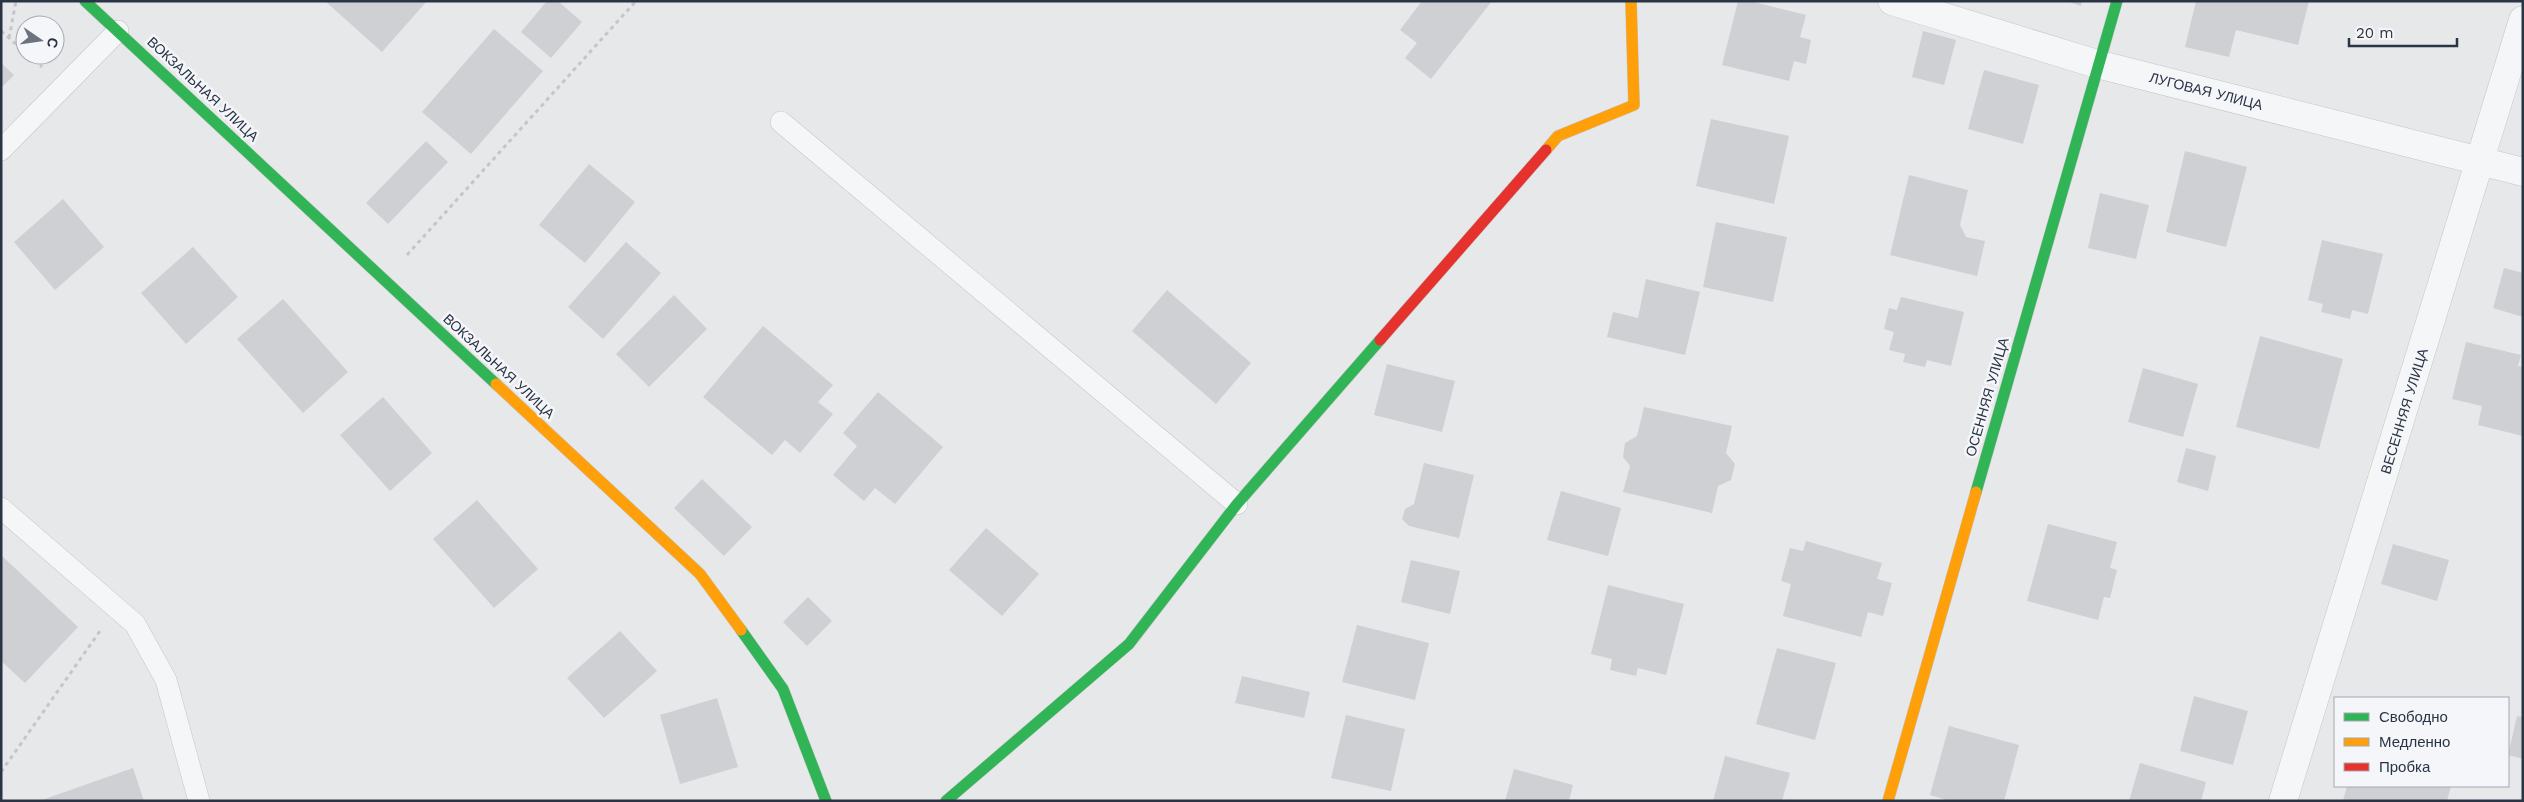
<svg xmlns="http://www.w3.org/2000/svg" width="2524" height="802" viewBox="0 0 2524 802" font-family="'Work Sans',sans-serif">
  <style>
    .building { fill: #ced0d3 }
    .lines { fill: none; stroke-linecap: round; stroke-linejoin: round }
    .lane-casing { stroke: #c4c6c8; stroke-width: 22 }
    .street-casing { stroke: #c4c6c8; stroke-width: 29 }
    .fast-casing { stroke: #c4c6c8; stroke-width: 12 }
    .slow-casing { stroke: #c4c6c8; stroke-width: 12 }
    .jam-casing { stroke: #c4c6c8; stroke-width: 12 }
    .path { stroke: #c5c6ca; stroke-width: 3; stroke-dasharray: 4 4; stroke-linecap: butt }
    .lane { stroke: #f5f6f7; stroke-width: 21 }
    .street { stroke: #f5f6f7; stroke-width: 28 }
    .fast { stroke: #30b455; stroke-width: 11 }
    .slow { stroke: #ff9f0a; stroke-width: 11 }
    .jam { stroke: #e5322d; stroke-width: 11 }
    .labels { text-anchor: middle; stroke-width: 5; stroke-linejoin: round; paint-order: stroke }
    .street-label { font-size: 14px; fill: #2b3445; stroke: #f4f6f9 }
  </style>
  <rect width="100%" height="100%" fill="#e6e8ea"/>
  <!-- building -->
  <path class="building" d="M325,1H427L382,52Z
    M547,1H558L582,22L551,58L521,32Z
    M1422,1H1492L1431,79L1405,58L1417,43L1400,30Z
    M1738,1H1749L1806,15L1800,37L1811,40L1806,64L1794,61L1789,81L1722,65Z
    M2066,1H2082L2081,6Z
    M2196,1H2309L2298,45L2236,30L2229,57L2185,47Z
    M494,29L543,71L471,154L422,112Z
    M1923,31L1956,40L1944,85L1912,77Z
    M1,63L14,75L1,88Z
    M1984,70L2039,85L2023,144L1968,129Z
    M1711,119L1789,136L1774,204L1696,186Z
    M426,141L448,162L388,224L366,203Z
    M2185,151L2247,167L2226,247L2166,232Z
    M589,164L635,202L585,263L539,225Z
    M1909,175L1968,190L1960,225L1966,237L1985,241L1977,276L1890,255Z
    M2100,193L2149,205L2136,259L2088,248Z
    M63,199L104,247L55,290L14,242Z
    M1716,222L1787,237L1773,302L1703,287Z
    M2322,240L2383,254L2368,314L2352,310L2350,319L2321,312L2323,304L2308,300Z
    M626,242L661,273L603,339L568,307Z
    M193,247L238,297L186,344L141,293Z
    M2504,268L2523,273V317L2493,308Z
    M1646,279L1700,292L1685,355L1607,337L1613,312L1638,318Z
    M1167,290L1251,363L1216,404L1132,331Z
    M674,295L707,329L649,387L616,354Z
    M1901,297L1964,312L1951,366L1927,360L1925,367L1903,362L1905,354L1889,350L1894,332L1884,329L1889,308L1897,310Z
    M283,299L348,372L303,413L237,339Z
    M763,326L833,385L818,402L833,414L800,453L785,440L772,455L703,397Z
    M2260,336L2343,359L2319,449L2236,427Z
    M2466,342L2521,355L2518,366L2523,367V436L2478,425L2482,406L2452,399Z
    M1387,364L1455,381L1442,432L1374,415Z
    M2143,368L2198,384L2183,437L2128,422Z
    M878,392L943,447L895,504L875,488L864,501L833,475L857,446L843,433Z
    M383,397L432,453L390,491L340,435Z
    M1644,407L1732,426L1726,453L1735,464L1731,480L1718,486L1712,513L1623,492L1630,466L1623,457L1625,443L1637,436Z
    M2186,448L2216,456L2208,491L2177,482Z
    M1424,463L1474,475L1459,538L1409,526L1402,519L1405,509L1414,504Z
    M702,479L752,527L724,556L674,508Z
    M1561,491L1621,508L1608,556L1547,540Z
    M477,500L538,569L494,608L433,539Z
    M2048,524L2117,542L2110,568L2117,570L2110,598L2104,597L2098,620L2027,601Z
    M986,528L1039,574L1002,616L949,570Z
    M1806,541L1882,563L1877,579L1892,583L1883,616L1868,612L1861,637L1783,616L1791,584L1781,581L1790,548L1803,551Z
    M2393,544L2449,560L2437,601L2381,584Z
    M1,555L78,627L25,683L1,661Z
    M1411,560L1460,571L1450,614L1401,602Z
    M1608,585L1684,604L1666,675L1638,668L1636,676L1610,670L1612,659L1591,654Z
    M808,597L832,621L807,646L783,622Z
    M1357,625L1429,643L1415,700L1342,682Z
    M620,631L657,671L604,718L567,678Z
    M1777,648L1836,663L1815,740L1756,724Z
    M1242,676L1310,692L1304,718L1235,703Z
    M2194,696L2248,711L2233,765L2180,751Z
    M717,698L738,767L680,784L660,715Z
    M1346,715L1405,729L1391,791L1331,778Z
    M2517,716L2523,717V759L2508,755Z
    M1949,726L2019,745L2004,801H1950L1930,795Z
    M1725,756L1790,773L1782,801H1713Z
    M2140,763L2206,782L2201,801H2129Z
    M133,768L144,801H42V800Z
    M1514,769L1573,785L1569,801H1505Z
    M2347,786H2451L2447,801H2343Z"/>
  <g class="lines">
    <!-- lane casing -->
    <g class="lane-casing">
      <path id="lane" d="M781,122L1237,504
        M1,150L118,31
        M1,508L135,624L166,680L199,801"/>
    </g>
    <!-- street casing -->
    <g class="street-casing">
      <path id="street" d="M1892,1L2097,64L2523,172
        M2283,801L2523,20"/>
    </g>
    <!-- fast casing -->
    <g class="fast-casing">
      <path id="fast" d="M85,1L496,384
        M1976,492L2117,1
        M741,630L783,689L826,801
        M946,801L1129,644L1237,504L1380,340"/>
    </g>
    <!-- slow casing -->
    <g class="slow-casing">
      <path id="slow" d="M1546,150L1558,136L1634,105L1631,1
        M496,384L700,574L741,630
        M1888,801L1976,492"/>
    </g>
    <!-- jam casing -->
    <g class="jam-casing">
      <path id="jam" d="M1380,340L1546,150"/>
    </g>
    <!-- path -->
    <path class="path" d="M1,31L25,52
      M9,38L16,1
      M28,55L42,67
      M407,255L636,1
      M1,772L100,631"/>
    <!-- lane -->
    <use href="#lane" class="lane"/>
    <!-- street -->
    <use href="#street" class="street"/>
    <!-- fast -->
    <use href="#fast" class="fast"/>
    <!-- slow -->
    <use href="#slow" class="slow"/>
    <!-- jam -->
    <use href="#jam" class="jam"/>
  </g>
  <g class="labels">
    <!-- street labels -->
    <g class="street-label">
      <text transform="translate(203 89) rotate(43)" y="5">ВОКЗАЛЬНАЯ УЛИЦА</text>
      <text transform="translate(2206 91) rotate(14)" y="5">ЛУГОВАЯ УЛИЦА</text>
      <text transform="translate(499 366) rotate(43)" y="5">ВОКЗАЛЬНАЯ УЛИЦА</text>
      <text transform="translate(1987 397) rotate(-74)" y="5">ОСЕННЯЯ УЛИЦА</text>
      <text transform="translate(2404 411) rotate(-73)" y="5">ВЕСЕННЯЯ УЛИЦА</text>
    </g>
  </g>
  <!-- border -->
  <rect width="2524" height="802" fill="none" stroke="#2b3445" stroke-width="5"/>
  <!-- legend -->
  <rect x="2334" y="697" width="175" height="90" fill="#f4f6f9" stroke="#a4a8b1"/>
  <rect x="2344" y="713" width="25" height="8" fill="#30b455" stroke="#a4a8b1"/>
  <text x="2379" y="722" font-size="15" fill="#2b3445">Свободно</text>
  <rect x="2344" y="738" width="25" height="8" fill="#ff9f0a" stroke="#a4a8b1"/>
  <text x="2379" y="747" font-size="15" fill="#2b3445">Медленно</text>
  <rect x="2344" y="763" width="25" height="8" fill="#e5322d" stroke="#a4a8b1"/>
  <text x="2379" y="772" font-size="15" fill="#2b3445">Пробка</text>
  <!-- north arrow -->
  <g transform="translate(40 40) rotate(103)"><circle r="24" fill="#f4f6f9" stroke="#a4a8b1"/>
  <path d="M0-4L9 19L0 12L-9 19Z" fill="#6c737f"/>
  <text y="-8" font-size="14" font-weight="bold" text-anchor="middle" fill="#2b3445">С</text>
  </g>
  <!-- scale -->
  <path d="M2349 38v8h108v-8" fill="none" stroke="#2b3445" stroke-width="2.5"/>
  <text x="2356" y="38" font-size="15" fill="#2b3445" stroke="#f4f6f9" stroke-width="4" paint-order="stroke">20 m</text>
</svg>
